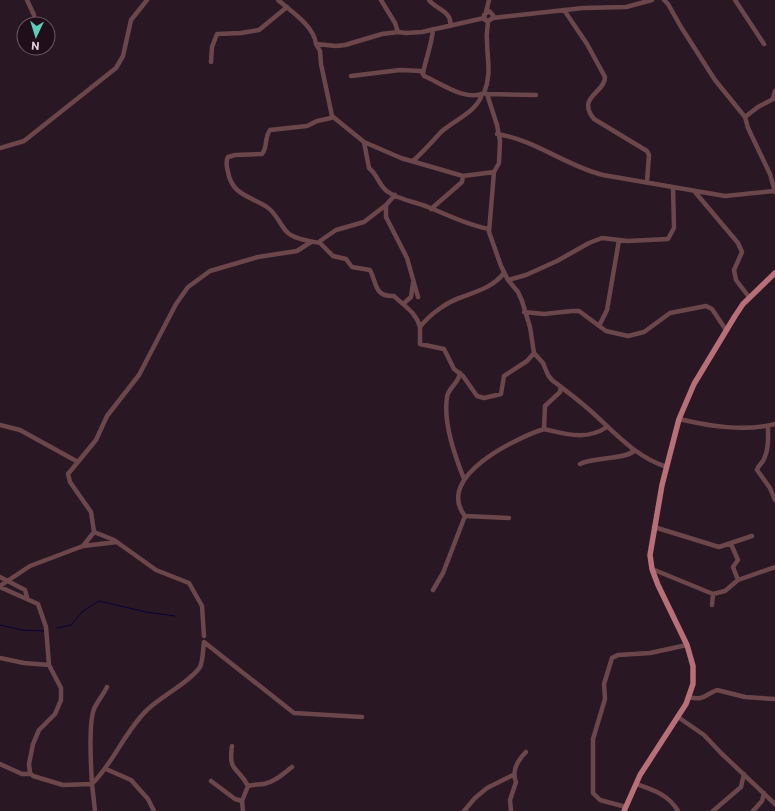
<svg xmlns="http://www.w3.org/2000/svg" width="775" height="811" viewBox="0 0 775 811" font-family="Commissioner,sans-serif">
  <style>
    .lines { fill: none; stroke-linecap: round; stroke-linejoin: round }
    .stream { stroke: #09003b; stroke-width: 1 }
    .minor { stroke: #6b474b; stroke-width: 4.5 }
    .major { stroke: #b86f77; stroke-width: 5.5 }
  </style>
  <rect width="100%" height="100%" fill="#291723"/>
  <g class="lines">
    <!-- stream -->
    <path class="stream" d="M0,625L22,630L44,631
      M57,628L71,625L83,611L99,601L146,612L175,616"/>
    <!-- minor -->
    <path class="minor" d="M27,0L34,15
      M278,0C292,12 314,26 316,44L336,46L345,45L382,34L398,32L406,33L422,32L484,18
      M381,0L395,23L398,32
      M429,0C435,9 453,11 450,26
      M664,0L668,4L681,27L715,80L745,117L748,128L770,174L775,192
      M735,0L764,44
      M564,10L587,44L605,77C605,93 576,97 594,119L647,151L649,155L647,182
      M486,12L489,0
      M493,18V15L489,11L484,15L485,20L488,21L493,18L583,8L626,7L652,0
      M488,21C488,27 486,34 487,40C487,60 492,73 484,93L487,94L497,125L500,141L499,163L494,172L489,232L501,266L508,280L518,292L522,301L530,327L534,353L543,363L548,375L552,380C566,391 580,401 593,413C616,434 636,457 667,467
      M433,29C432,44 426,58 423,73L424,76C441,83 466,102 484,93
      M316,44L320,51L321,64L332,116L364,142L401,158L463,176L494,172
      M211,62L212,47L217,34L241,33L259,30L287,7
      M351,76L400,70L421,71L423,74
      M487,94L536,95
      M773,98L775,91
      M745,117L758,107L775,98
      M497,134C536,140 566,166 603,175L725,196L774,191
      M364,142L369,168C378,175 379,186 388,192C400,200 416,202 428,207C448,215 467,225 489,229
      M0,148L24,141L116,68L123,56L131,20L147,0
      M413,161C423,152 432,142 441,132C454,120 477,112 482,94
      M695,192L738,243L742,252L734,270L736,280L749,297
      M395,195L386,205V217L407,258L418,297
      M386,205L364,222L336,230L320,241V243L333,256L346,259L352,267L370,270C377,283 374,297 394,296C404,306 416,312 420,327
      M431,209L462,182L463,176
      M320,243C309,241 293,239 286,231C279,223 276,213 267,207C250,196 232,195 228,172C227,167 225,162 228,157L235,155L262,154C268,147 264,138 270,130L307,126L317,121L331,118L332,116
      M504,273C493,287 478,291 462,297C447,302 430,314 420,327V344L444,349L454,369L463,376L477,396L484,398L501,394L504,376L527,361L534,353
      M508,280L526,275L557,261L589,243L602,238L628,241L668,239L674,228L673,187
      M403,304L411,297L413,283
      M524,312L544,314L572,311H579L606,331L628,336L644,332L670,313L706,306L712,309L726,330
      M599,326L607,310L619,240
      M460,373C459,383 448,388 447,397C443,423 455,456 464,479
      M679,419C709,426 744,432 775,424
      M0,425L20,430L78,462
      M768,426C768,437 769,449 764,459C762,464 758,465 757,470L770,488L775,500
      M544,429C566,434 586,441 607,427
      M580,464C593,457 624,460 634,451L632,449
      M509,518L465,516C434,477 516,438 544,429L545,406L560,392L561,387
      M654,527L719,547L752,536
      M94,532L91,512L70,482L68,474L96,440L107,416L139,375L176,304L188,287L210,271L258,257L297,251L311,242
      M94,532L114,540L156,570L189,583L202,606L204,636
      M731,544L738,560L733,567L738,580
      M83,546L94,532
      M652,569L713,594
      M0,577L25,590L27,597
      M0,586L30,566L83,546L117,542
      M0,587L38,604L46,627L49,665L61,688V700L55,714L39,730L33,744L29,764L30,773L33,776L63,785L92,784L95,811
      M433,590L443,573L465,516
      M712,605L713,594L725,591L738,580L775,567
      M0,658L24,663L49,665
      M689,697C704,701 704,695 717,690L745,697L775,699
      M678,717L704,735L721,753L775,804
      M232,746C228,773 238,766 248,786
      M0,764L22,774H31
      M106,769L131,780L148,799L154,811
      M211,781L235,799L242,801
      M92,784C114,762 125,731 147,710C161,696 189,683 200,667C203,661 203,649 204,642L294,713L362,717
      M92,784C91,767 88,725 94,709C97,702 103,695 107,687
      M636,784C653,790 668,794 678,811
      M626,807L600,800L593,793V739L605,699L604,684L612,658L618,655L650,653L687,645
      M243,811L242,801L248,786C254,784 258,785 264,784C275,782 284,773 292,767
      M464,811L475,798L487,788L513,775
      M511,811L510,800L516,782C511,770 518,760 526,752
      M713,811L741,787L744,774
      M753,811L762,801L764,793"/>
    <!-- major -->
    <path class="major" d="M624,811L640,775L686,704L693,684V666L687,645L658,585L652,569L650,555L662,485L679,419L694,384L735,316L743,304L775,273"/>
  </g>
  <!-- north arrow -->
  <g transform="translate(36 36) rotate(184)"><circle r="19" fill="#200e1a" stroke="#6c5c66"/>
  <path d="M0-3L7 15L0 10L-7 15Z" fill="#5dceb9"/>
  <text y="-6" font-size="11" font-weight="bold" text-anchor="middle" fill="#ddd0d8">N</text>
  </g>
</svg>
